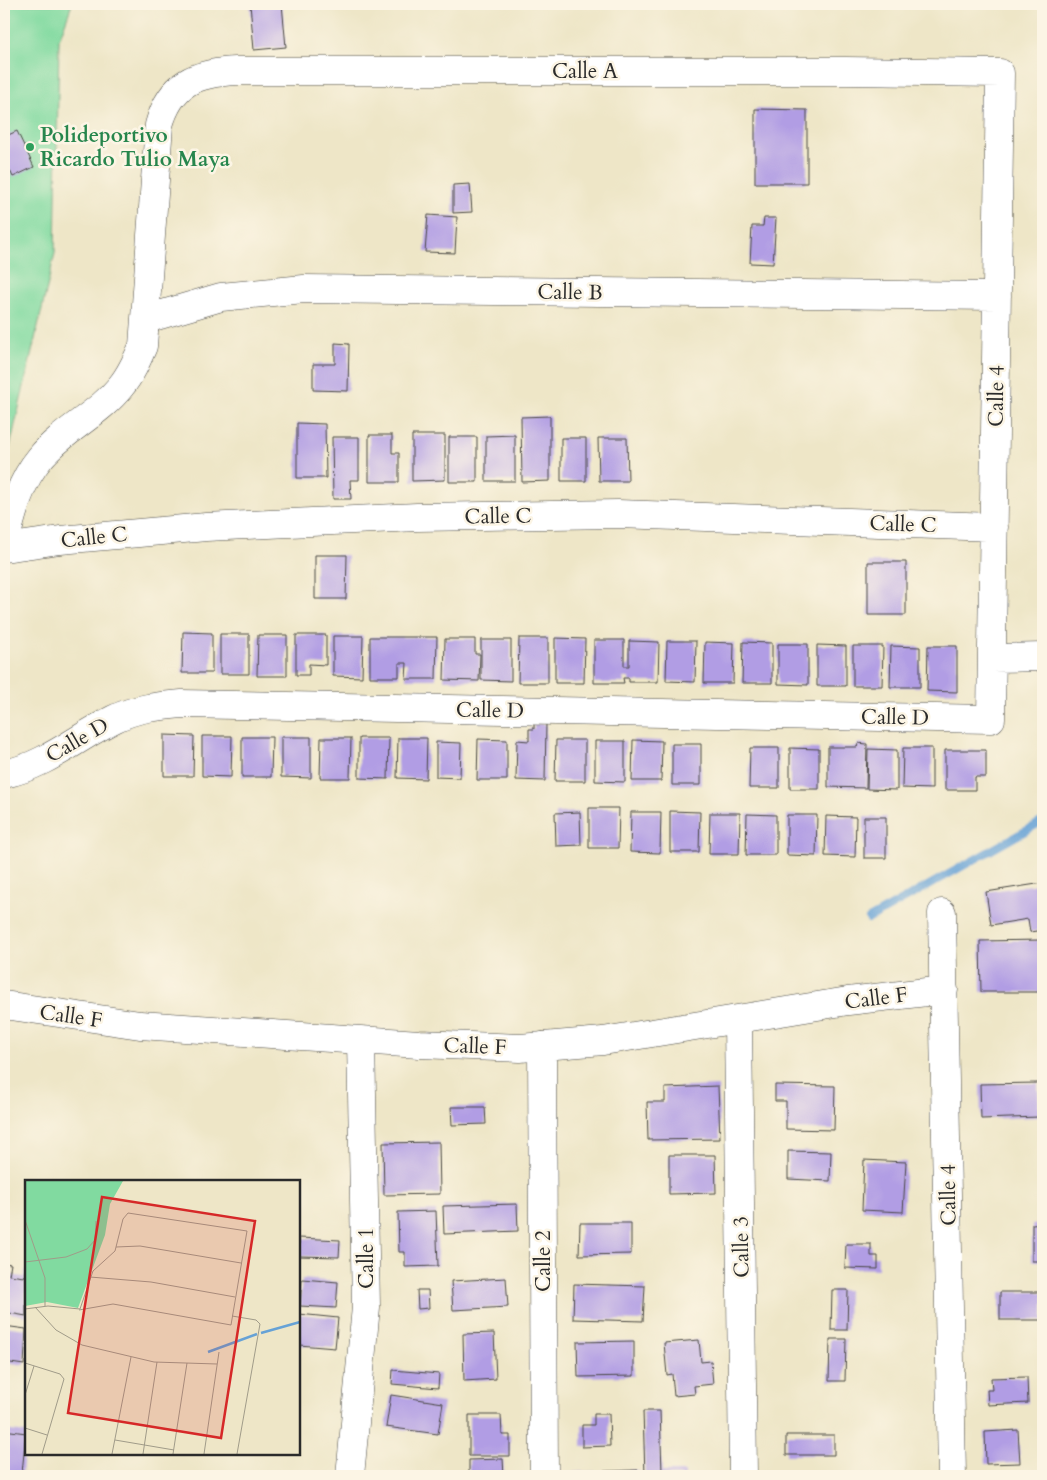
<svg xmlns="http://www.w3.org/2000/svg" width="1047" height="1480" viewBox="0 0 1047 1480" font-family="Cardo,serif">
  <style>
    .green { fill: #81daa0; stroke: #568266 }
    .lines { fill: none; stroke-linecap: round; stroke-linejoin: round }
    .stream { stroke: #66a2d6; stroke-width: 8 }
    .building { fill: #b19de4 }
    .street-casing { stroke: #484742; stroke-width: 29 }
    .street { stroke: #fff; stroke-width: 28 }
    .leisure-dot { fill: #2e9e5b; stroke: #fcf5e5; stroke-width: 2 }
    .labels { text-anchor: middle; stroke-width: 5; stroke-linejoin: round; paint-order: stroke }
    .street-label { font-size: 21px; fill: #2b2b2b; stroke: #fcf5e5 }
    .leisure-label { font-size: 21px; font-weight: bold; fill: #27864d; stroke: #fcf5e5; text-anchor: start }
    .inset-river { fill: none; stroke: #66a2d6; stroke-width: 2.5 }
    .inset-road { fill: none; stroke: #a09b89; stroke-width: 1 }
    .view { fill: #d62828; fill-opacity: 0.15; stroke: #d62828; stroke-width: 2.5 }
    .inset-edge { fill: none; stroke: #2b2b2b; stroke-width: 2.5 }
  </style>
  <rect width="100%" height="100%" fill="#fcf5e5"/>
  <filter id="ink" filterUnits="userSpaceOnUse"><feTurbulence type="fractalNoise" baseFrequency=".02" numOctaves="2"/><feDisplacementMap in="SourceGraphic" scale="10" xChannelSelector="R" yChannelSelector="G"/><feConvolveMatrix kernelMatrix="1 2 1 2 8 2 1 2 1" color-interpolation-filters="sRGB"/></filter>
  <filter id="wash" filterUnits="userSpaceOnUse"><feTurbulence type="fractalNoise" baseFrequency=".0096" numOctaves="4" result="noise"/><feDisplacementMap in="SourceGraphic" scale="20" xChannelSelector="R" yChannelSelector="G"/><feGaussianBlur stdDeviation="1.12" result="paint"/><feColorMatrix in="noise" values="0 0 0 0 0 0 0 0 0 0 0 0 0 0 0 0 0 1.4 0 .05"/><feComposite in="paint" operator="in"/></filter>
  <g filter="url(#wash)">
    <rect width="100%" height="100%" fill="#eee6c7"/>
    <!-- green -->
    <path class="green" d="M4,4H72L59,40L55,253L4,472Z"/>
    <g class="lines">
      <!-- stream -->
      <path class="stream" d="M869,919L1043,821"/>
    </g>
    <g id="blocks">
      <!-- building -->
      <path class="building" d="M250,4H282L286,47L254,50Z
        M755,109L807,110V183H755Z
        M17,131L34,167L13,177L4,158V137Z
        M470,184L472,212L453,213V185Z
        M428,215L457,217L455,253L425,252Z
        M764,218H776L773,264L750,263L752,226H763Z
        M335,343L349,344L348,391L313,390V364H335Z
        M550,416V481L522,482L521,417Z
        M297,423L325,424L326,478H297Z
        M369,435H392V453H399V482H369Z
        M412,435H445V480L412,481Z
        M515,435V481H486V436Z
        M332,437H359V480H350L351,499H333Z
        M449,437H477V482H449Z
        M561,438H586V481H561Z
        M598,438H627L628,481H599Z
        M315,555H347L346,599H315Z
        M868,562H906V615H868Z
        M183,632L212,633V673H182Z
        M220,634H249V674H220Z
        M258,635H287V676H257Z
        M296,635H326V665L309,664V675H296Z
        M333,636H363L362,677L333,676Z
        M370,637H437L436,679H406L407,663H399V677H370Z
        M519,638H548V683H518Z
        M555,638L585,639L584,683H555Z
        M445,639H475V654H480L479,681L444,680Z
        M481,640H511V681L481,680Z
        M594,640H624V666H629V641L659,642L658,682H629V678H623L624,683H594Z
        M667,641H696L695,682L666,681Z
        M705,642L734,643L733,683H704Z
        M743,642L772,643V683H742Z
        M778,644H808V685L778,684Z
        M817,645L846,646V686H817Z
        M853,646H883L882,686H853Z
        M891,646L920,647V687H890Z
        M928,646H957V692L927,691Z
        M534,724H546L545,781L516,780L517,740L529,741V729H534Z
        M164,735L194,736L193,776H164Z
        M202,736H232L231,777L202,776Z
        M242,737H272L271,777H242Z
        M281,737H311V778L281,777Z
        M321,738H351L350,778H320Z
        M359,738H389L388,779L359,778Z
        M398,738H427L426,779L397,778Z
        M478,739L507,740V780H477Z
        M556,740H585V781H555Z
        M633,740L662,741L661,781H632Z
        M595,741H625V782L595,781Z
        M436,742L461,743L460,778L436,777Z
        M858,743L867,744L866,788L828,787V747H857Z
        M672,744H701V785H672Z
        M750,748H779V788H749Z
        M790,748L819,749V789H790Z
        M903,748H932V789L902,788Z
        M868,749L897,750V790L867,789Z
        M945,750H986V777H975V790H945Z
        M589,808H619L618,848H589Z
        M670,811L700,812L699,852H670Z
        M580,812L581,845L556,846L555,813Z
        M631,812H661L660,853L630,852Z
        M710,813H740L739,854H709Z
        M747,814L776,815V855H746Z
        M787,815H817L816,856L787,855Z
        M826,816L856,817L855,857L825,856Z
        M864,817H886V858H864Z
        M1043,883V930L1030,932L1028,919L991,925L986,892Z
        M1042,940L1043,992H981L980,941Z
        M1038,1083L1039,1117L981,1119L980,1084Z
        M775,1085L835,1086L834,1130L786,1129V1101H775Z
        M718,1086L720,1139L648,1140L647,1102H665V1088Z
        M451,1107H485L486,1124L452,1125Z
        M439,1142L440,1194L384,1195L383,1143Z
        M788,1151L831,1152L830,1181L788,1179Z
        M669,1155H715L716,1193L669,1194Z
        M864,1160L906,1162L903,1212L862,1210Z
        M517,1204L518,1231L444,1234L443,1206Z
        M436,1211L438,1266L405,1267V1252H399L398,1212Z
        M580,1223H631V1254L579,1255Z
        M1043,1223V1261H1032V1224Z
        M299,1238L340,1240L339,1257L299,1256Z
        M846,1244H871V1256H878V1269L845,1268Z
        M4,1263L11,1264L9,1275L24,1277L26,1267V1316L4,1312Z
        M506,1278L508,1307L453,1310L451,1281Z
        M302,1279L338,1282L336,1308L300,1306Z
        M574,1284L645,1286L643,1321L573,1319Z
        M417,1290H428L429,1308L418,1309Z
        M832,1290H848L847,1330H831Z
        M1000,1292H1043V1320H1000Z
        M299,1314L338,1318L335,1348L299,1345Z
        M4,1326L26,1329L24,1365L4,1362Z
        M494,1333L496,1379L464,1381L463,1334Z
        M830,1339H846L845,1381H829Z
        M699,1340L701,1362L711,1361L713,1384L694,1386L695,1394L674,1396L672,1374L667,1375L664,1343Z
        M634,1341V1376L578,1377L577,1342Z
        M393,1370L439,1374L438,1388L392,1384Z
        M1027,1377L1028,1403L988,1405L987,1390H992L991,1378Z
        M391,1395L443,1403L438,1434L386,1427Z
        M643,1411H660L662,1472H685V1476H645Z
        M594,1414H609L610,1446L582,1447V1425H594Z
        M469,1415H501L502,1435H510V1456H469Z
        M4,1430L26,1433L22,1473L36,1476L4,1475Z
        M1018,1430L1020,1463L986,1464L985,1432Z
        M786,1435H834V1455H786Z
        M503,1459L504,1476H469V1460Z
        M638,1470L639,1476H573V1472Z"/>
    </g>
  </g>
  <g filter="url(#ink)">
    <use href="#blocks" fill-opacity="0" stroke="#484742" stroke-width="1"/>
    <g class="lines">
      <!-- street casing -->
      <g class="street-casing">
        <path id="street" d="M146,319L221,297L304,289L997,296
          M4,546C12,515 19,483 40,458C63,430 99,414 121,386C131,374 137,360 143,346L159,125C171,83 195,73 236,71H846L1000,73L991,719L182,704C158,706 136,708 114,719C78,737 45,766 4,774
          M4,548L60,540L206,527L417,517L618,514L994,527
          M992,658L1043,657
          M942,913L952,1476
          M4,1005L140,1025L419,1044L520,1048L603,1041L848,1001L944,990
          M738,1019L743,1476
          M542,1046L544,1476
          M350,1476L366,1307L361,1040"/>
      </g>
      <!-- street -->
      <use href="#street" class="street"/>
    </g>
  </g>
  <!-- markers -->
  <circle class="leisure-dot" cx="30" cy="147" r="5"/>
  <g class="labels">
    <!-- street labels -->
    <g class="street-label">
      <text x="585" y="78">Calle A</text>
      <text transform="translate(570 292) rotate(1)" y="7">Calle B</text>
      <text transform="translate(996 396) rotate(-89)" y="7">Calle 4</text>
      <text transform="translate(498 516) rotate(-1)" y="7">Calle C</text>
      <text transform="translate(903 524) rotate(2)" y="7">Calle C</text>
      <text transform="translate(94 537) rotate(-6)" y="7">Calle C</text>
      <text transform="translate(490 710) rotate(1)" y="7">Calle D</text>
      <text transform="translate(895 717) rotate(1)" y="7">Calle D</text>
      <text transform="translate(77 740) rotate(-30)" y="7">Calle D</text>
      <text transform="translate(876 998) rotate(-7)" y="7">Calle F</text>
      <text transform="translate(71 1016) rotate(8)" y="7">Calle F</text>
      <text transform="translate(475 1046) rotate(2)" y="7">Calle F</text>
      <text transform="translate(948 1195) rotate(-91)" y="7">Calle 4</text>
      <text transform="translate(741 1247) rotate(-91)" y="7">Calle 3</text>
      <text transform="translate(366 1258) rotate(-90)" y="7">Calle 1</text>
      <text transform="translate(543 1261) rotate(-90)" y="7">Calle 2</text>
    </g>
    <!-- leisure labels -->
    <g class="leisure-label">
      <text x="40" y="142">Polideportivo<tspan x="40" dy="24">Ricardo Tulio Maya</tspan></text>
    </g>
  </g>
  <!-- overview -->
  <g transform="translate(25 1180)">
    <rect width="275" height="275" fill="#eee6c7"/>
    <path d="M0,1H98L85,24L80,55L53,128L22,122L0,126Z" fill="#81daa0"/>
    <path class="inset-river" d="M236,153L275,142M183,172L232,154"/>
    <path class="inset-road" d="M0,40L20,98V126M91,67L115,66L216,83M0,82L41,77L62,69L70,60L71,41M65,97L126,102L210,117M10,127L31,150L57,165L129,182L192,184M0,129L23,126L55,129L68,91L90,71L98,39L103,33L222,51L206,145L88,124L54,130M207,136L231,140L235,144L212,274M0,183L35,194L39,199L17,274M0,215L9,186M0,248L22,255M90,260L149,270M87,274L106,177M118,274L132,182M148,274L162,183M179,274L194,172"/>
    <path class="view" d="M77,17L230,41L196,258L43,233Z"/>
    <rect width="275" height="275" class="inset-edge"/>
  </g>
  <!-- margin -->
  <rect width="1047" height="1480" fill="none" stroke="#fcf5e5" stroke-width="20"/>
</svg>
